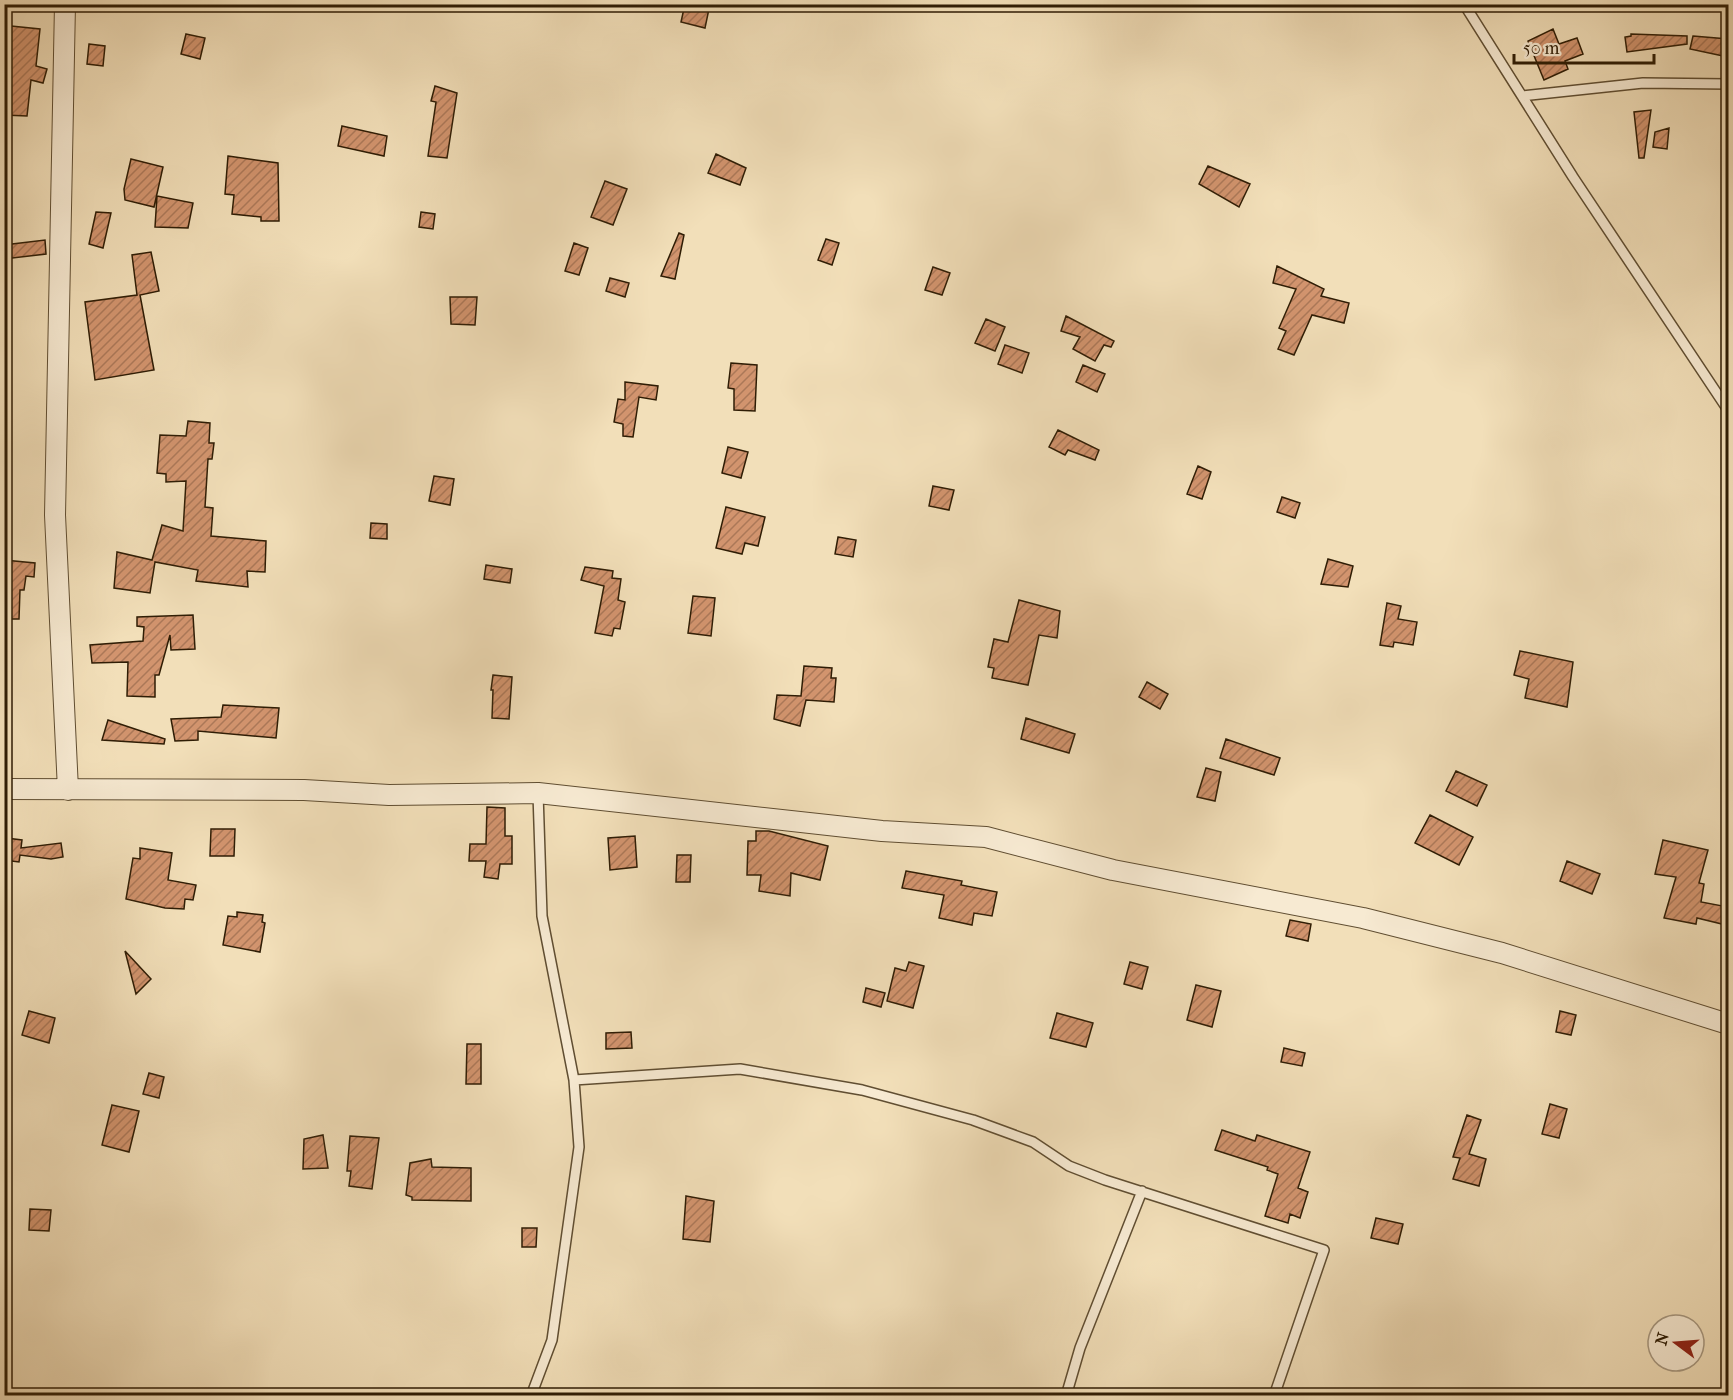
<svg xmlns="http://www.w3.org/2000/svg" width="1733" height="1400" viewBox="0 0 1733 1400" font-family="'IM FELL French Canon',serif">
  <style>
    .building { fill: url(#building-hatch); stroke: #2f1d05; stroke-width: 1.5 }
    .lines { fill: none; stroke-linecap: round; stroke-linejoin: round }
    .service-casing { stroke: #604e32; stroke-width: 12 }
    .minor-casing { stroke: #604e32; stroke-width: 22 }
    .service { stroke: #f7ead2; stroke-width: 9 }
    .minor { stroke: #f7ead2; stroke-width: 20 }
  </style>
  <defs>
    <pattern id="building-hatch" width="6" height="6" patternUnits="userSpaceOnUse" patternTransform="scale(1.5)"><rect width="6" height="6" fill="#d2946e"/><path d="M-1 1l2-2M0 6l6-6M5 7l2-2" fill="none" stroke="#ab7858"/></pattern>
  </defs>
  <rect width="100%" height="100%" fill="#f2dfb9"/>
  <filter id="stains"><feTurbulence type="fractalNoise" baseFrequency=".00333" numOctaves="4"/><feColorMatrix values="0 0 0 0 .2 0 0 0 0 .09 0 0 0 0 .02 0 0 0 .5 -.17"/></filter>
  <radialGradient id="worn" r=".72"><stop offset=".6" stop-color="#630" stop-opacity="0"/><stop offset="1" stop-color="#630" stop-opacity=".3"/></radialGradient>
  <!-- building -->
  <path class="building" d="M685,4H710L705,28L681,22Z
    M11,26L40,29L36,66L47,69L43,83L31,80L27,116L4,115V56H8Z
    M1553,29L1559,44L1577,38L1583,54L1565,61L1568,69L1544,80L1528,41Z
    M186,34L205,38L200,59L181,54Z
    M1631,34L1687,36V44L1627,52L1625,37L1631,36Z
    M1693,36L1728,39V57L1690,49Z
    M89,44L105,46L103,66L87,64Z
    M435,86L457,93L447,158L428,156L436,102L431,101Z
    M1651,110L1644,158H1639L1634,112Z
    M342,126L387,136L384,156L338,146Z
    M1669,128L1667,149L1653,147L1655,132Z
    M716,154L746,168L740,185L708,173Z
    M228,156L278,163L279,221H261V217L232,214L234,195L225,194Z
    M131,159L163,167L154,207L125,200L124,189Z
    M1208,166L1250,184L1239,207L1199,184Z
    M605,181L627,189L613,225L591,217Z
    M157,196L193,203L188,228L155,227Z
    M96,212L111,213L103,248L89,244Z
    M421,212L435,214L433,229L419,227Z
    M679,233L684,235L675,279L661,276Z
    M826,239L839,243L832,265L818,260Z
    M45,240L46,254L4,259V245Z
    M574,243L588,248L579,275L565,271Z
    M151,252L159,291L140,295L154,370L95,380L85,302L137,295L132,255Z
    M1277,266L1324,289L1321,296L1349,303L1344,323L1312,315L1294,355L1278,349L1286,331L1279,328L1296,289L1273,283Z
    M933,267L950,273L942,295L925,290Z
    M610,278L629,283L625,297L606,291Z
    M450,297H477L475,325L451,324Z
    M1066,316L1114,341L1111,347L1104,345L1095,361L1073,349L1080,337L1061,331Z
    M986,319L1005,327L995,351L975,343Z
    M1005,345L1029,353L1022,373L998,364Z
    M731,363L757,365L755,411L734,410V389L728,388Z
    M1083,365L1105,374L1097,392L1076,382Z
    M625,382L658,386L656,400L639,397L633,437L623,436V424L614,422L618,399L625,400Z
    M188,421L210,423L209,443H214L212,459H208L205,507L213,508L211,536L266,541L265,572L247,571L248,587L196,581L198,570L155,562L150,593L114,588L117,552L152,560L162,525L183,531L186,481L166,482V474L157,473L160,435L186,436Z
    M1058,430L1099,450L1095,460L1068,450L1065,455L1049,447Z
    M728,447L748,452L741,478L722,473Z
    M1198,466L1211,472L1202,499L1187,494Z
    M434,476L454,479L450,505L429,501Z
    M933,486L954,490L949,510L929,506Z
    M1282,497L1300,503L1295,518L1277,512Z
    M726,507L765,517L758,546L745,543L742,554L716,548Z
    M371,523L387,524V539L370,538Z
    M838,537L856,540L853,557L835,554Z
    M1328,559L1353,566L1348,587L1321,584Z
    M4,560L35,563L34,577L26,576L24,590H20L19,619H4Z
    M486,565L512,569L510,583L484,579Z
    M585,567L613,571L612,578L621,579L618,600L625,602L620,629L614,628L612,636L595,633L604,586L581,580Z
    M693,596L715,598L711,636L688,633Z
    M1019,600L1060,611L1057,638L1039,635L1028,685L992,678L994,668L988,667L994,639L1008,642Z
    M1387,603L1401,606L1398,619L1417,622L1413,645L1394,642L1393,647L1380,645Z
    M193,615L195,649L171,650L170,635L159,675H155V697L127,696L128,662L92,663L90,645L143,641L144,627L137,626V617Z
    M1520,651L1573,662L1567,707L1525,698L1529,679L1514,675Z
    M804,666L832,668L831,678H836L834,702L806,700L800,726L774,719L777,695L801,696Z
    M493,675L512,677L509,719L492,718L493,690H491Z
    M1147,682L1168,694L1160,709L1139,697Z
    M223,705L279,708L276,738L198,731V740L175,741L171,719L221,717Z
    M1026,718L1075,734L1069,753L1021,739Z
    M108,720L165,739L164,744L102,740Z
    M1226,739L1280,758L1274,775L1220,758Z
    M1206,768L1221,772L1215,801L1197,797Z
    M1456,771L1487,785L1477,806L1446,791Z
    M487,807L505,808V836H512V864H500L498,879L484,877L486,861H469L470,844H486Z
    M1430,815L1473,837L1459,865L1415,843Z
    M211,829H235L234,856H210Z
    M756,831H769L828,846L820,880L791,873L790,896L759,891L761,875H747L748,841H756Z
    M635,836L637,867L610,870L608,838Z
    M6,838L22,840L21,848L61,843L63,857L51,859L20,855L19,862L4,860Z
    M1663,840L1708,850L1699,883L1704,884L1701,902L1728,907L1726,925L1697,918L1696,924L1664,918L1676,877L1655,874Z
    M140,848L172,853L168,880L196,885L193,900L185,899L184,909L165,908L126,899L133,858L140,859Z
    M677,855H691L690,882H676Z
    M1567,861L1600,874L1592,894L1560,881Z
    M906,871L962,881L961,885L997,892L992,916L974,913L972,925L939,918L944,895L902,888Z
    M237,912L263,915L262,922L265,923L260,952L223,945L228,916L237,917Z
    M1290,920L1311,924L1308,941L1286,936Z
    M125,951L151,979L136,994Z
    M909,962L924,966L913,1008L887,1001L895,968L906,971Z
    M1130,962L1148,967L1142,989L1124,984Z
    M1196,985L1221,991L1212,1027L1187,1020Z
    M866,988L885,993L881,1007L863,1002Z
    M29,1011L55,1018L49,1043L22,1035Z
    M1560,1011L1576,1015L1571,1035L1556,1032Z
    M1057,1013L1093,1023L1086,1047L1050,1038Z
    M631,1032L632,1048L606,1049V1033Z
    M467,1044H481V1084H466Z
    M1284,1048L1305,1053L1302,1066L1281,1062Z
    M149,1073L164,1077L159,1098L143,1094Z
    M1550,1104L1567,1109L1559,1138L1542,1134Z
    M112,1105L139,1111L129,1152L102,1145Z
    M1467,1115L1481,1120L1469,1154L1486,1159L1479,1186L1453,1179L1460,1158L1453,1157Z
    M1222,1130L1255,1141L1257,1135L1310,1152L1298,1188L1308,1192L1300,1218L1290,1214L1288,1223L1265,1216L1278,1174L1267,1170L1268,1167L1215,1150Z
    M323,1135L328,1168L303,1169L304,1139Z
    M350,1136L379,1138L372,1189L349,1186L351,1171H347Z
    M431,1159L432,1167L471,1168V1201L412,1200V1197L406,1195L410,1163Z
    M686,1196L714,1201L710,1242L683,1239Z
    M30,1209L51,1210L49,1231L29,1230Z
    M1376,1218L1403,1224L1398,1244L1371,1238Z
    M522,1228H537L536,1247H522Z"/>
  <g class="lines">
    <!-- service casing -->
    <g class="service-casing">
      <path id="service" d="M1464,4L1573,177L1728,410
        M1522,96L1643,83L1728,84
        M574,1080L740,1069L862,1090L973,1120L1033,1142L1069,1166L1105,1180L1324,1250L1274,1396
        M531,1396L552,1340L579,1147L574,1080L542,916L538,793
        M1066,1396L1080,1348L1142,1191"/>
    </g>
    <!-- minor casing -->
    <g class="minor-casing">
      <path id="minor" d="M65,4L55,515L68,790
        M4,789L304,790L389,795L538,793L882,831L986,837L1113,870L1363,918L1502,953L1728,1024"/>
    </g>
    <!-- service -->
    <use href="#service" class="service"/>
    <!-- minor -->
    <use href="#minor" class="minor"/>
  </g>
  <!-- margin -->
  <rect width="1733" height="1400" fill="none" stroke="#f2dfb9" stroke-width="24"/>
  <rect x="6" y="6" width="1721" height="1388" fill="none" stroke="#2f1d05" stroke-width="3"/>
  <rect x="12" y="12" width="1709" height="1376" fill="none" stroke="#2f1d05" stroke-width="1.5"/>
  <!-- north arrow -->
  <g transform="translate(1676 1343) rotate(286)"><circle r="28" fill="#f7ead2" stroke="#a79880" stroke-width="1.5"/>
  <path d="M0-4.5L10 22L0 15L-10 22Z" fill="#8f2418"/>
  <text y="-9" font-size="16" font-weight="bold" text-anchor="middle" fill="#2f1d05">N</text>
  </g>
  <!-- scale -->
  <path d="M1514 54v9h140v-9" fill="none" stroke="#2f1d05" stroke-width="3"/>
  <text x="1523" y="54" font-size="18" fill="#2f1d05" stroke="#f7ead2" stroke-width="4.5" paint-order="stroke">50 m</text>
  <rect width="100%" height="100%" filter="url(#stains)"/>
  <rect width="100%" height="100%" fill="url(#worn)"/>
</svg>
